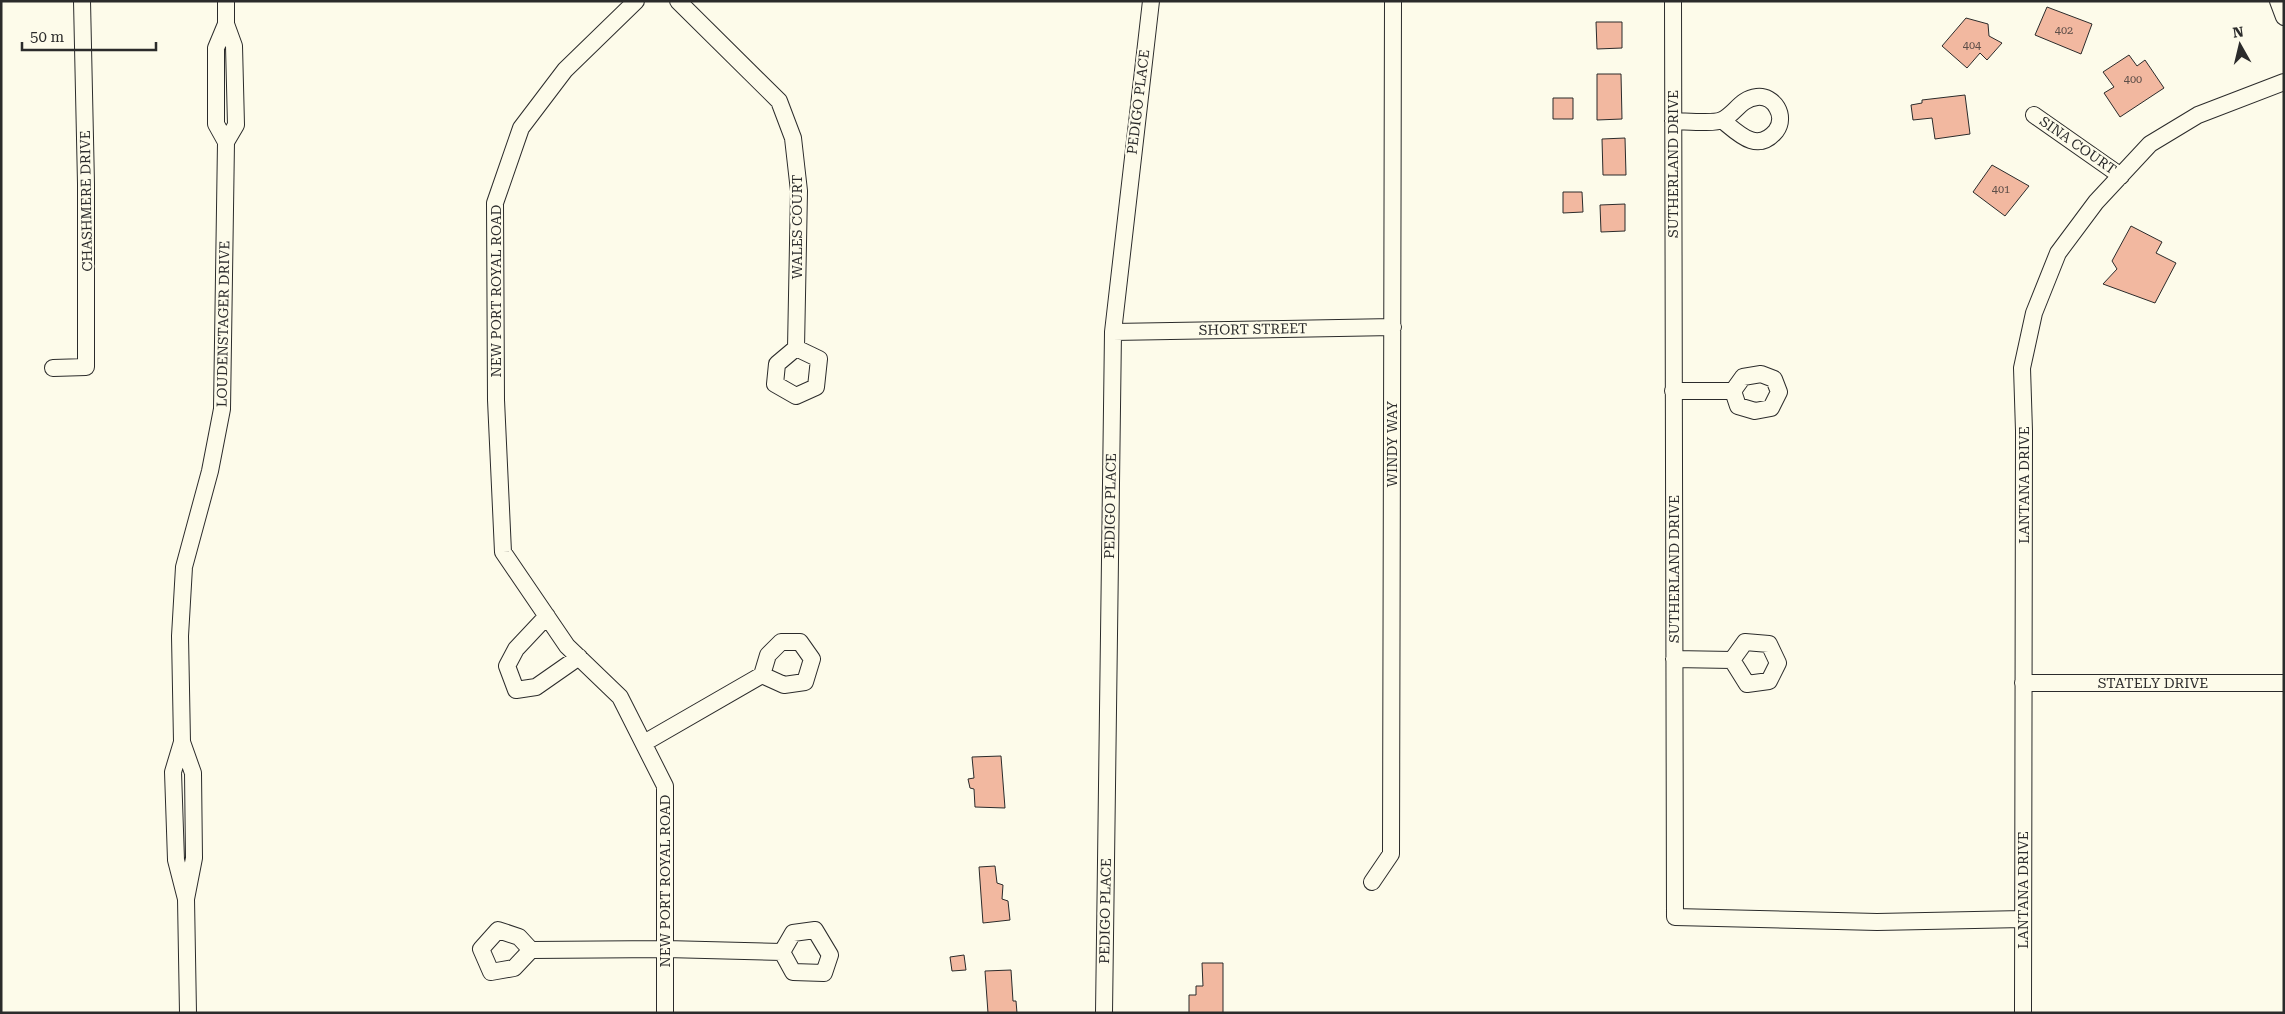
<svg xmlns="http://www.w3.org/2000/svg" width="2285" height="1014" viewBox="0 0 2285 1014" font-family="'Roboto Serif',serif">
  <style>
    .building { fill: #f2b8a0; stroke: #2b2b2b }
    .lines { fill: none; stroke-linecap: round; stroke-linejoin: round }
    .street-casing { stroke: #2b2b2b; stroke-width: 18 }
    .street { stroke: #fdfbea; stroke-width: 16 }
    .labels { text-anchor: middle; stroke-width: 4; stroke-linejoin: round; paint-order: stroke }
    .number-label { font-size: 11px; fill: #5d4e48 }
    .street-label { font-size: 14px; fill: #2b2b2b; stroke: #fdfbea }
  </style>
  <rect width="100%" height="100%" fill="#fdfbea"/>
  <!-- building -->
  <path class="building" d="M2047,7L2092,24L2081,54L2035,35Z
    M1966,18L1988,24L1989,36L2002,43L1987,60L1980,53L1967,68L1942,46Z
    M1596,22H1622V48L1597,49Z
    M2129,55L2137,66L2145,60L2164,88L2120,117L2104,93L2114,87L2103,72Z
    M1597,74H1621L1622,119L1597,120Z
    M1965,95L1970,134L1935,139L1932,118L1913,120L1911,105L1922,103V100Z
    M1553,98H1573V119H1553Z
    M1625,138L1626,175H1603L1602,139Z
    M1992,165L2029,186L2005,216L1973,192Z
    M1563,192H1582L1583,212L1563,213Z
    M1625,204V231L1601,232L1600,205Z
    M2131,226L2162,242L2156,253L2176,263L2155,303L2103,284L2117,269L2112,261Z
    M1001,756L1005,808L975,807L974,789L970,788L968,779L974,778L972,757Z
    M995,866L997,883L1003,885L1002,899L1008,901L1010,920L983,923L979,867Z
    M964,955L966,970L952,971L950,957Z
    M1202,963H1223V1013H1189V995H1196V986H1203Z
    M1011,970L1013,1001H1016L1017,1013H988L985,971Z"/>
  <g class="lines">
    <!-- street casing -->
    <g class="street-casing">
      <path id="street" d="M636,1L565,70L521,128L495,203L496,400L503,552L567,646L620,697L665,786V1013
        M678,1L779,101L793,138L799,191L796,348L777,364L775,384L796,396L816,387L819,359L796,348
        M1673,1L1675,917L1877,922L2023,919
        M2278,1L2284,17
        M2034,115L2121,176
        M1673,121C1684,121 1714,124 1722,120C1736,113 1740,99 1757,97C1774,95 1787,116 1776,131C1757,154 1738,133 1722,120
        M226,142L216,124V48L226,24V1
        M1113,332L1393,327
        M53,368L86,367V184L82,1
        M1673,391H1733L1743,377L1761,374L1774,379L1779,392L1771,408L1755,411L1738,406L1733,391
        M547,616L516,649L507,666L516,690L536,687L579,657
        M1674,659L1732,660L1747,684L1769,681L1778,663L1769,644L1745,642L1732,660
        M2023,683H2284
        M182,742L193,773L194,858L186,899L188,1013
        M644,743L762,675L784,685L805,682L812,659L800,642H781L768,655L762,675
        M1372,882L1391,854L1393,1
        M186,899L176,860L173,772L182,742L180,636L184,567L210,471L222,409L226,142L236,125L234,46L226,24
        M531,950L514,968L491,972L481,949L498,930L519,937L531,950L666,949L782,952L793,972L824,973L830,955L815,930L793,933L782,952
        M1104,1013L1113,332L1151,1
        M2023,1013L2024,431L2022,368L2034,313L2058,253L2096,202L2150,144L2198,115L2284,82"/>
    </g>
    <!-- street -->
    <use href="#street" class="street"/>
  </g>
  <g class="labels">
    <!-- number labels -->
    <g class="number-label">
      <text x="2064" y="34">402</text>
      <text x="1972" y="49">404</text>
      <text x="2133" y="83">400</text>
      <text x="2001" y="193">401</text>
    </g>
    <!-- street labels -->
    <g class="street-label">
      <text transform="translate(1138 102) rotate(-83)" y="5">PEDIGO PLACE</text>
      <text transform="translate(2078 145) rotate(35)" y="5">SINA COURT</text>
      <text transform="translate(1673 164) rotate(-90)" y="5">SUTHERLAND DRIVE</text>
      <text transform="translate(86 201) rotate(-91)" y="5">CHASHMERE DRIVE</text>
      <text transform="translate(797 227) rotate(-90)" y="5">WALES COURT</text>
      <text transform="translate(496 291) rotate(-90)" y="5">NEW PORT ROYAL ROAD</text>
      <text transform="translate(223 324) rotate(-89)" y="5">LOUDENSTAGER DRIVE</text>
      <text transform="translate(1253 329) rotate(-1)" y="5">SHORT STREET</text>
      <text transform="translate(1392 444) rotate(-90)" y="5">WINDY WAY</text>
      <text transform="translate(2024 485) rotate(-90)" y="5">LANTANA DRIVE</text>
      <text transform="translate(1110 506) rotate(-89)" y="5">PEDIGO PLACE</text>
      <text transform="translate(1674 569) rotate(-90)" y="5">SUTHERLAND DRIVE</text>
      <text x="2153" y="688">STATELY DRIVE</text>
      <text transform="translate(665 881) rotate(-90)" y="5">NEW PORT ROYAL ROAD</text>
      <text transform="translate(2023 890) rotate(-90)" y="5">LANTANA DRIVE</text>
      <text transform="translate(1105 911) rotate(-89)" y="5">PEDIGO PLACE</text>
    </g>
  </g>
  <!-- border -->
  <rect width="2285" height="1014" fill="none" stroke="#2b2b2b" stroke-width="5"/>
  <!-- north arrow -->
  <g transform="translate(2240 45) rotate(352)" stroke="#fdfbea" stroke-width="4" paint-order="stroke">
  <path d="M0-4L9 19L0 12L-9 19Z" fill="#2b2b2b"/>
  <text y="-8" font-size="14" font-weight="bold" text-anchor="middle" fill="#2b2b2b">N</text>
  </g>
  <!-- scale -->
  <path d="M22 42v8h134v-8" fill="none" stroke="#2b2b2b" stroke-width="2.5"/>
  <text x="30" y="42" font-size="15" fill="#2b2b2b" stroke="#fdfbea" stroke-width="4" paint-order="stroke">50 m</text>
</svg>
